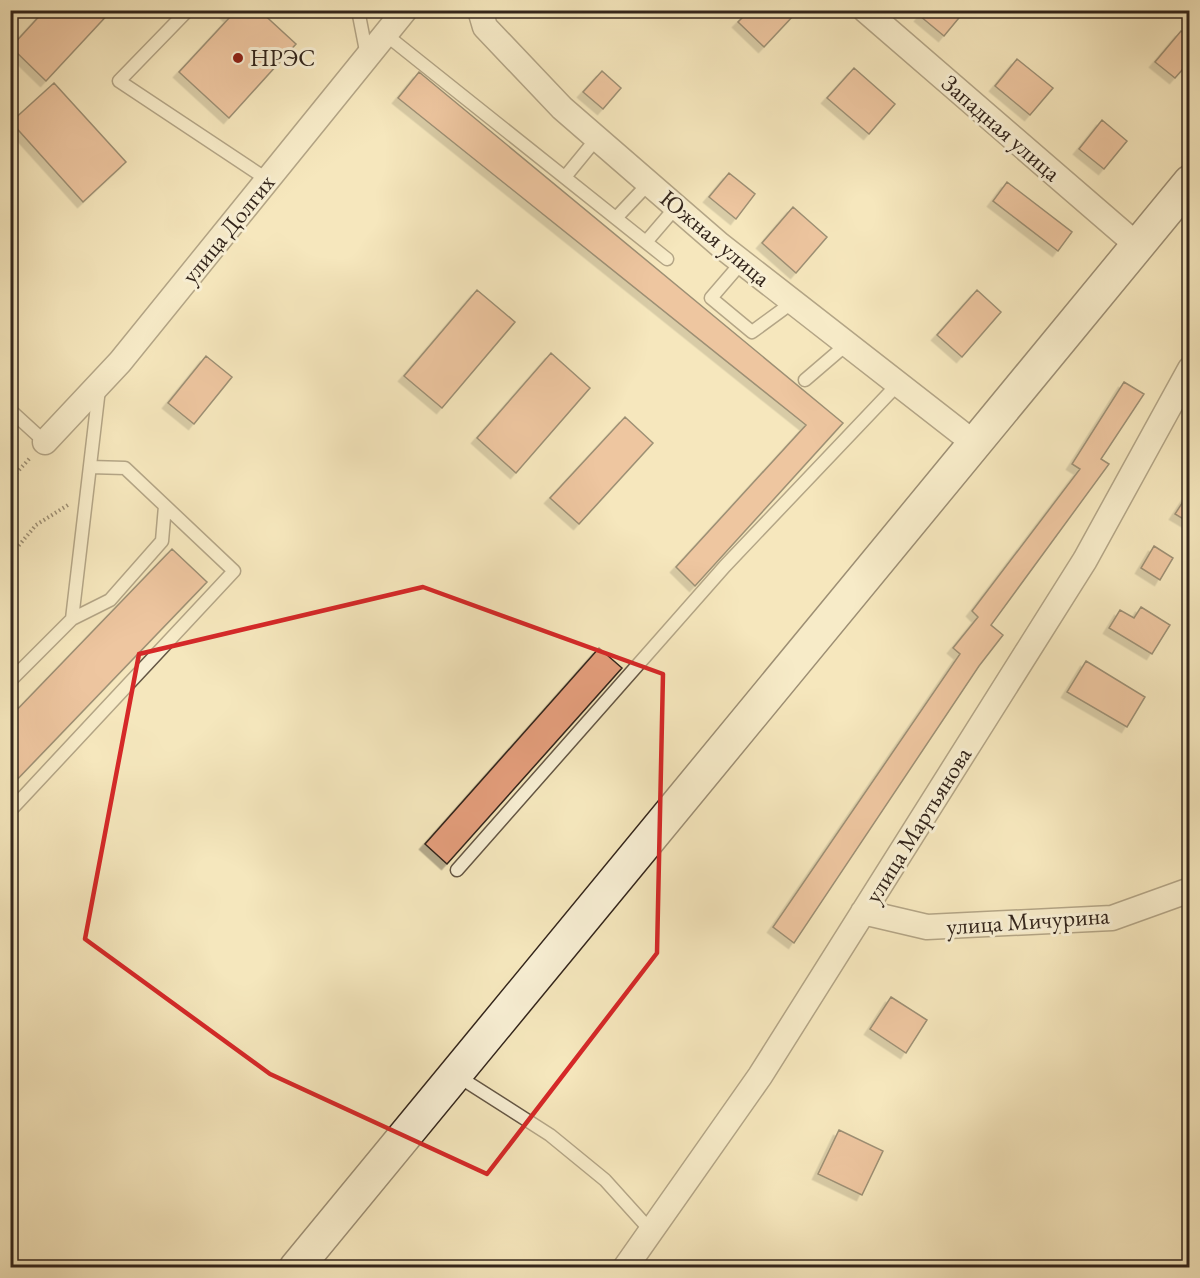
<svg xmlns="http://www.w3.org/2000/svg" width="1200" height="1278" viewBox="0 0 1200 1278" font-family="'EB Garamond',serif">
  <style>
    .building { fill: #e49e7c; stroke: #33251b; stroke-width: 1.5; filter: url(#shadow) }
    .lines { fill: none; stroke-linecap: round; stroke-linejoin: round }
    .service-casing { stroke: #645644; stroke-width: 15 }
    .minor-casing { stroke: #645644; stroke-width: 27 }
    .secondary-casing { stroke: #33251b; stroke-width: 36 }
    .path { stroke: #33251b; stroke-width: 4; stroke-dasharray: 1.5 3; stroke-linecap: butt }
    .service { stroke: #f8efd4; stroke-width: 12 }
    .minor { stroke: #f8efd4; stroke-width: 24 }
    .secondary { stroke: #f8efd4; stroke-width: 33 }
    .marked { fill: none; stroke: #d62828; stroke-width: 4.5; stroke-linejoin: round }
    .poi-dot { fill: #8f2418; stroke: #f8efd4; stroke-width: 2 }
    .labels { text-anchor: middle; stroke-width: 6; stroke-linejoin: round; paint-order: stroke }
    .poi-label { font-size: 24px; fill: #33251b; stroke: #f8efd4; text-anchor: start }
    .street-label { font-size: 24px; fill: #33251b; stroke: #f8efd4 }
  </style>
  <defs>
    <filter id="shadow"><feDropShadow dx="-5.5" dy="5.5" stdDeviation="0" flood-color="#0004"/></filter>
  </defs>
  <rect width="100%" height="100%" fill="#f5e7bd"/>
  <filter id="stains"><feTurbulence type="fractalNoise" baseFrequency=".00333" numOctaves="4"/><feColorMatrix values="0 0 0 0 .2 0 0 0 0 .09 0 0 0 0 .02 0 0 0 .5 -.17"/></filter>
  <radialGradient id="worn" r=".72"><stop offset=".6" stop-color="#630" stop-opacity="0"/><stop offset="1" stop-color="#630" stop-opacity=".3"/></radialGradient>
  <!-- building -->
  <path class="building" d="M45,10H112L46,81L11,47Z
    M223,10H259L296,44L229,118L179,72L230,17Z
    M750,10H789L794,15L764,47L738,22Z
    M925,10H960L963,13L944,36L920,16Z
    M1181,31L1190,38V61L1175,78L1155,62Z
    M1017,59L1053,88L1030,115L995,86Z
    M854,68L895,104L869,134L827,98Z
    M602,71L621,88L603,109L583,92Z
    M419,72L843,423L695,586L676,567L806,425L398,98Z
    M54,83L126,162L83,202L11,122Z
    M1102,120L1127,141L1104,169L1079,149Z
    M729,173L755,194L736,219L709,197Z
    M1007,182L1072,232L1058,251L993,201Z
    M793,207L827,237L796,273L762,243Z
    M477,290L515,322L442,408L404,376Z
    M977,290L1001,312L962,357L937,335Z
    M551,353L590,388L516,473L477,438Z
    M206,356L232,377L194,424L168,403Z
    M1124,382L1144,394L1101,459L1109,464L991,625L1003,635L979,666L794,943L773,927L960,654L953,648L978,617L972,611L1080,469L1072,464Z
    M625,417L653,443L579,524L550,498Z
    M1190,491V523L1175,514Z
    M1154,546L1173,558L1160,580L1141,568Z
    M172,549L207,582L10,787V717Z
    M1141,607L1170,625L1152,654L1109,628L1120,610L1134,618Z
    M599,648L622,668L447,864L425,844Z
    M1086,661L1145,697L1127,727L1067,692Z
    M891,997L927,1020L906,1053L870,1029Z
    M839,1130L883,1151L862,1195L818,1174Z"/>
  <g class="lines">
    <!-- service casing -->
    <g class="service-casing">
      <path id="service" d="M188,10L119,81L268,180
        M358,10L367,56
        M385,34L667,259
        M565,177L597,138
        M616,218L649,183
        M646,242L676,207
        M742,262L711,298L752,332L793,302
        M805,380L847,344
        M10,410L45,442
        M72,619L110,600L162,541L165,506
        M10,681L72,619L99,389
        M10,811L234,571L125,468L90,467
        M457,870L725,566L898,384
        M456,1075L550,1135L605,1180L651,1231"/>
    </g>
    <!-- minor casing -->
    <g class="minor-casing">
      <path id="minor" d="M480,10L485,27L562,108L720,245L974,443
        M865,10L1138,246
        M45,442L120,362L405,10
        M863,912L927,927L1112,918L1190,890
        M625,1268L760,1076L1085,560L1190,369"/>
    </g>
    <!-- secondary casing -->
    <g class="secondary-casing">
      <path id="secondary" d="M296,1268L1190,182"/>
    </g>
    <!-- path -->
    <path class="path" d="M10,480L30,458
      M10,556L36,525L68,505"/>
    <!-- service -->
    <use href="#service" class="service"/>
    <!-- minor -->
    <use href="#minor" class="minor"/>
    <!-- secondary -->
    <use href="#secondary" class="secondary"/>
  </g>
  <!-- marked area -->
  <path d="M0 0H1200V1278H0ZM423,587L663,674L657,953L487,1174L270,1074L85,939L139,654Z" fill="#f5e7bd" fill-opacity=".55" fill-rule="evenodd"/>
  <path class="marked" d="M423,587L663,674L657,953L487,1174L270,1074L85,939L139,654Z"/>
  <!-- markers -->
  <circle class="poi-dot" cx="238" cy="58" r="6"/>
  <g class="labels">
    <!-- poi labels -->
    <g class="poi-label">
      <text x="250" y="66">НРЭС</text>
    </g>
    <!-- street labels -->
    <g class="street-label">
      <text transform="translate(1001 128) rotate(41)" y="8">Западная улица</text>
      <text transform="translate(228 229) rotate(-51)" y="8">улица Долгих</text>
      <text transform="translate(715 238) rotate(40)" y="8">Южная улица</text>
      <text transform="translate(918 825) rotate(-58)" y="8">улица Мартьянова</text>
      <text transform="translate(1028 921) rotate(-4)" y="8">улица Мичурина</text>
    </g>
  </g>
  <!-- margin -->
  <rect width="1200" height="1278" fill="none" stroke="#f5e7bd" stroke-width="36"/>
  <rect x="12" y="12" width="1176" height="1254" fill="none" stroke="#33251b" stroke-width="3"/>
  <rect x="18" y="18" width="1164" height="1242" fill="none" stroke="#33251b" stroke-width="1.5"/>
  <rect width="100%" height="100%" filter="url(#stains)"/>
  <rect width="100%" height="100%" fill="url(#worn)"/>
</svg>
